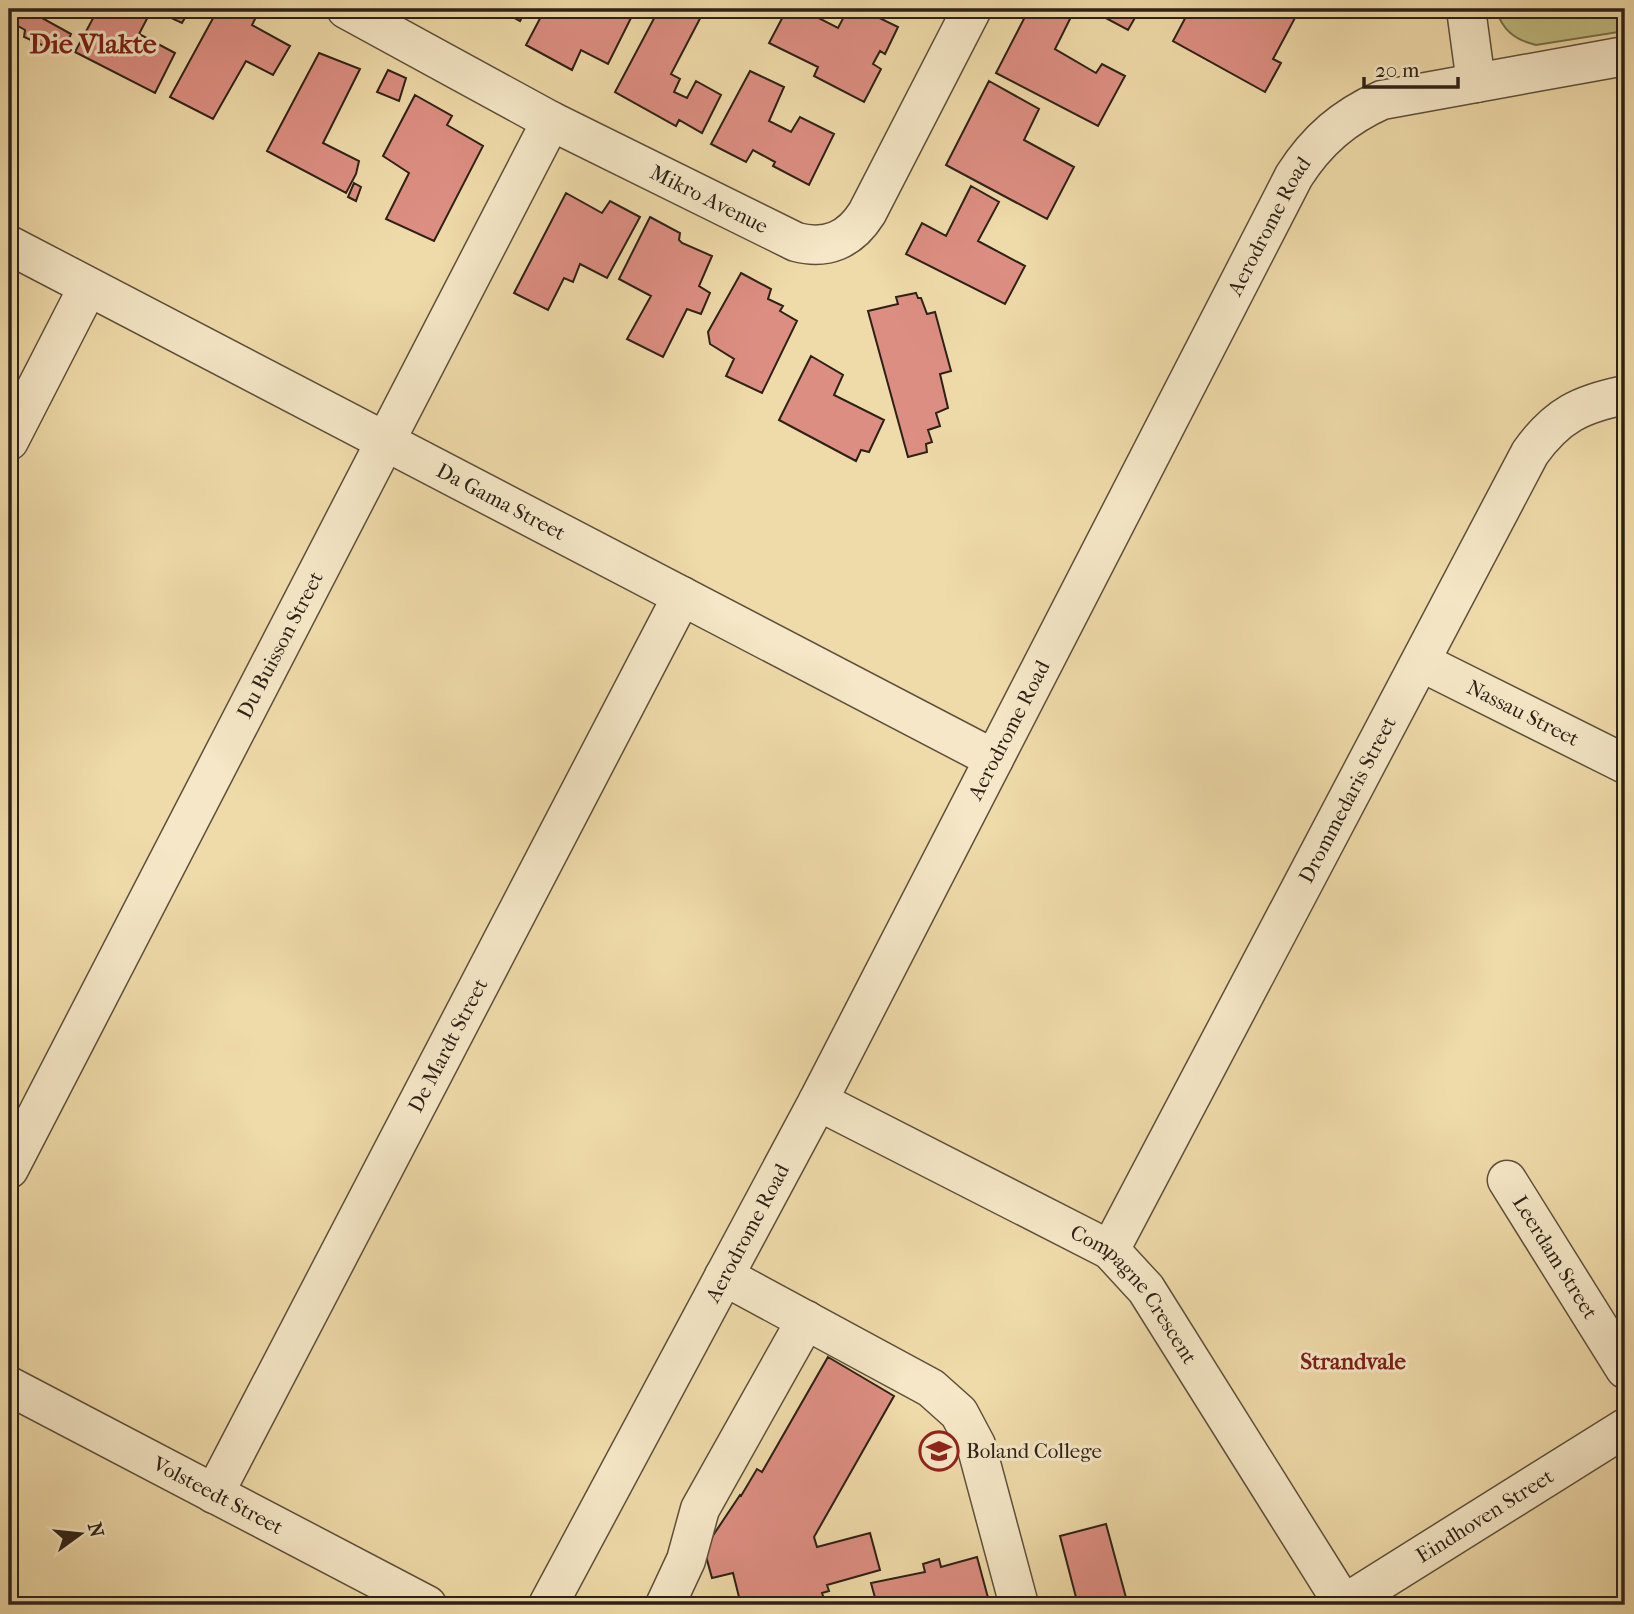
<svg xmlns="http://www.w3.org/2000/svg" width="1634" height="1614" viewBox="0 0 1634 1614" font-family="'IM FELL French Canon',serif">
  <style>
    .grass { fill: #c1bd82; stroke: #776f4c; stroke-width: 2 }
    .building { fill: #dd8e82; stroke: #2d2117; stroke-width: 2 }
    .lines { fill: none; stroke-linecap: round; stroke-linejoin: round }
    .minor-casing { stroke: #5e4f3c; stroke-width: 41 }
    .minor { stroke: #f5e7c7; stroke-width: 38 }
    .labels { text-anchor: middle; stroke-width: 6; stroke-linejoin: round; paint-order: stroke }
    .street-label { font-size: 21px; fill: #2d2117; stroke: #f5e7c7 }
    .poi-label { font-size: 21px; fill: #2d2117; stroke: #f5e7c7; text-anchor: start }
    .neighbourhood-label { font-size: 23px; font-weight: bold; fill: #7a1f14; stroke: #f5e7c7 }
    .district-label { font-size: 28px; font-weight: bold; fill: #7a1f14; stroke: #f5e7c7 }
  </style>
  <rect width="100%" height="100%" fill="#efdaa9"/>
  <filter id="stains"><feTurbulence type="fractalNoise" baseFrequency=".00286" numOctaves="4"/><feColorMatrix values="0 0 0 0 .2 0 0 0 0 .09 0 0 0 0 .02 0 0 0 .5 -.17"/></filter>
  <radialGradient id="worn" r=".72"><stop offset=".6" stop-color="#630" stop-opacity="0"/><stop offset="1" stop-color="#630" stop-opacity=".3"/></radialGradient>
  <!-- grass -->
  <path class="grass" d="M1496,9H1625V31L1536,45C1515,40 1502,30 1496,9Z"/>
  <!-- building -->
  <path class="building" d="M9,9H35L33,13L71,34L62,54L24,37L25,30L9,21Z
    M98,9H190L182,23L152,9L139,34L175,53L155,93L75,52Z
    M218,9H255L251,15L256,17L252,25L290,46L273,75L246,61L213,119L170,97Z
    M492,9H526L520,21L502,11L501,14Z
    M545,9H611L631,18L608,64L581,50L572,70L526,45Z
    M659,9H705L671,74L680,79L674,92L687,98L696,81L721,95L702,133L679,120L676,126L615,92Z
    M787,9H801L838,28L848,9H861L898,27L885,54L880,51L873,64L881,69L864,102L814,76L818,67L769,43Z
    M1029,9H1051L1070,19L1055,49L1096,73L1102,64L1125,76L1098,126L996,73Z
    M1089,9H1140L1128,30Z
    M1190,9H1250L1255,12L1257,9H1281L1296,16L1273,59L1281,63L1265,92L1173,41Z
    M319,53L360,69L323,143L359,161L356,174L346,193L267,151Z
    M388,70L406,78L399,101L377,92Z
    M750,71L784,87L769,121L791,132L800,117L834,134L809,185L773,166L775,162L753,150L746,162L711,144Z
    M989,81L1039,109L1024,140L1074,167L1047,219L946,165Z
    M415,95L452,116L447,125L483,146L434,241L386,219L409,173L383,156Z
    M354,183L361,187L356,201L348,197Z
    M971,186L999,202L978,241L1025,266L1005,304L906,254L922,223L946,236Z
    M566,193L602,213L610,201L640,217L607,278L580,264L573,282L564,278L548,310L514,293Z
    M650,217L680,233L679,240L682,243L712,256L699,286L710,293L701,314L687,309L663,357L627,339L651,296L619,279Z
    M741,273L771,289L768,299L783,306L780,311L797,321L762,393L726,376L734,359L710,344L708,332Z
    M916,293L918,298H921L927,314L935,312L951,371L940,374L948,408L936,413L940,426L928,430L932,442L926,444L927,452L908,457L868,311L898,304L896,297Z
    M811,356L843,375L834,395L884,420L869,452L861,450L856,461L779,420Z
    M828,1357L894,1396L814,1537L817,1547L870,1533L880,1570L827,1585L829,1591L822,1593L826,1605H741L733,1573L712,1578L704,1549L740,1495L741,1496L757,1469L762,1472Z
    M1106,1524L1128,1605H1078L1060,1536Z
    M977,1557L990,1605H877L871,1583L925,1572L923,1564L939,1559L941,1567Z"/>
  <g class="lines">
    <!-- minor casing -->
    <g class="minor-casing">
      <g id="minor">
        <path id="s1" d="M346,9L551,121L796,242C827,250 850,240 867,213L972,9"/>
        <path d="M1466,9L1476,83"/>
        <path id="s2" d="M9,245L994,759"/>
        <path d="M9,441L88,287"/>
        <path id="s3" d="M1421,662L1625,764"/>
        <path id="s4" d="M818,1101L1110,1250L1146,1289L1344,1605"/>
        <path id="s5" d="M9,1169L551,121"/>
        <path id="s6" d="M1507,1180L1625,1369"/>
        <path id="s7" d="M1110,1250L1530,453C1557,415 1581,404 1625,395"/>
        <path d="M724,1276L931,1388L959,1413L976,1445L1019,1605"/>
        <path id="s8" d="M9,1386L427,1605"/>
        <path id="s9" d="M214,1494L682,596"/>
        <path id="s10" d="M1344,1604L1625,1428"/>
        <path id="s11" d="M548,1605L818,1101L1294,176C1317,140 1344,117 1382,100L1625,56"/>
        <path d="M665,1605L686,1560L700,1509L806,1320"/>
      </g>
    </g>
    <!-- minor -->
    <use href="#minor" class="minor"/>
  </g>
  <!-- icons -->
  <defs>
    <g id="university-ring" transform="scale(2.0125)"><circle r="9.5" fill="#f5e7c7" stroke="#8f2418" stroke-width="1.5"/><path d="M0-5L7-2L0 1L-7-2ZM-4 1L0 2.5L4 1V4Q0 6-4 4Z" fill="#8f2418"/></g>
  </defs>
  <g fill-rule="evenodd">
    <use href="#university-ring" x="939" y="1451"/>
  </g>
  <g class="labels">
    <!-- street labels -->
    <g class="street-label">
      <text dy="7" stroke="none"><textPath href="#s1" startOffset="410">Mikro Avenue</textPath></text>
      <text dy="7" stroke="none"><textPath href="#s11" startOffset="1556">Aerodrome Road</textPath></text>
      <text dy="7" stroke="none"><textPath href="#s2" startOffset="555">Da Gama Street</textPath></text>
      <text dy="7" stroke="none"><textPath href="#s5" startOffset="590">Du Buisson Street</textPath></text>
      <text dy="7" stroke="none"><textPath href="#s3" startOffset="114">Nassau Street</textPath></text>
      <text dy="7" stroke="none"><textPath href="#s11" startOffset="989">Aerodrome Road</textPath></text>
      <text dy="7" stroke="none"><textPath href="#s7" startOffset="509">Drommedaris Street</textPath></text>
      <text dy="7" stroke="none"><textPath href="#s9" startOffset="506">De Mardt Street</textPath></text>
      <text dy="7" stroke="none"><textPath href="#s11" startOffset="422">Aerodrome Road</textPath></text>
      <text dy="7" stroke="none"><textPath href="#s6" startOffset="91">Leerdam Street</textPath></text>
      <text dy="7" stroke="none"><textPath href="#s4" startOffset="376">Compagne Crescent</textPath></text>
      <text dy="7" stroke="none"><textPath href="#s8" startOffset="236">Volsteedt Street</textPath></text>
      <text dy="7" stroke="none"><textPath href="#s10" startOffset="166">Eindhoven Street</textPath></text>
    </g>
    <!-- poi labels -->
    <g class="poi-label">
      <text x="966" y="1458">Boland College</text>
    </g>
    <!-- neighbourhood labels -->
    <g class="neighbourhood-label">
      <text x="1353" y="1369">Strandvale</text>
    </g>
    <!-- district labels -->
    <g class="district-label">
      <text x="93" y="53">Die Vlakte</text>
    </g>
  </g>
  <!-- margin -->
  <rect width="1634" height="1614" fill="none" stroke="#efdaa9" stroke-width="35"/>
  <rect x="10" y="10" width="1613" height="1593" fill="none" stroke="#2d2117" stroke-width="3.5"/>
  <rect x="18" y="18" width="1599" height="1579" fill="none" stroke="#2d2117" stroke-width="2"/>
  <!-- north arrow -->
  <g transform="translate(80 1534) rotate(75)" stroke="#f5e7c7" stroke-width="5" paint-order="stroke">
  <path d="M0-5L12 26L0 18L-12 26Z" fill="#2d2117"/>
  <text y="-10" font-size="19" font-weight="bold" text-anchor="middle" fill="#2d2117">N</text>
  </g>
  <!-- scale -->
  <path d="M1364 77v10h94v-10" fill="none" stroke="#2d2117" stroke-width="3.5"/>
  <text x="1375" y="77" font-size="21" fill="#2d2117" stroke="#f5e7c7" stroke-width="5" paint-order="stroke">20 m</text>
  <rect width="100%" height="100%" filter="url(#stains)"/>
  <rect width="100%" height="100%" fill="url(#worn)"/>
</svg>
